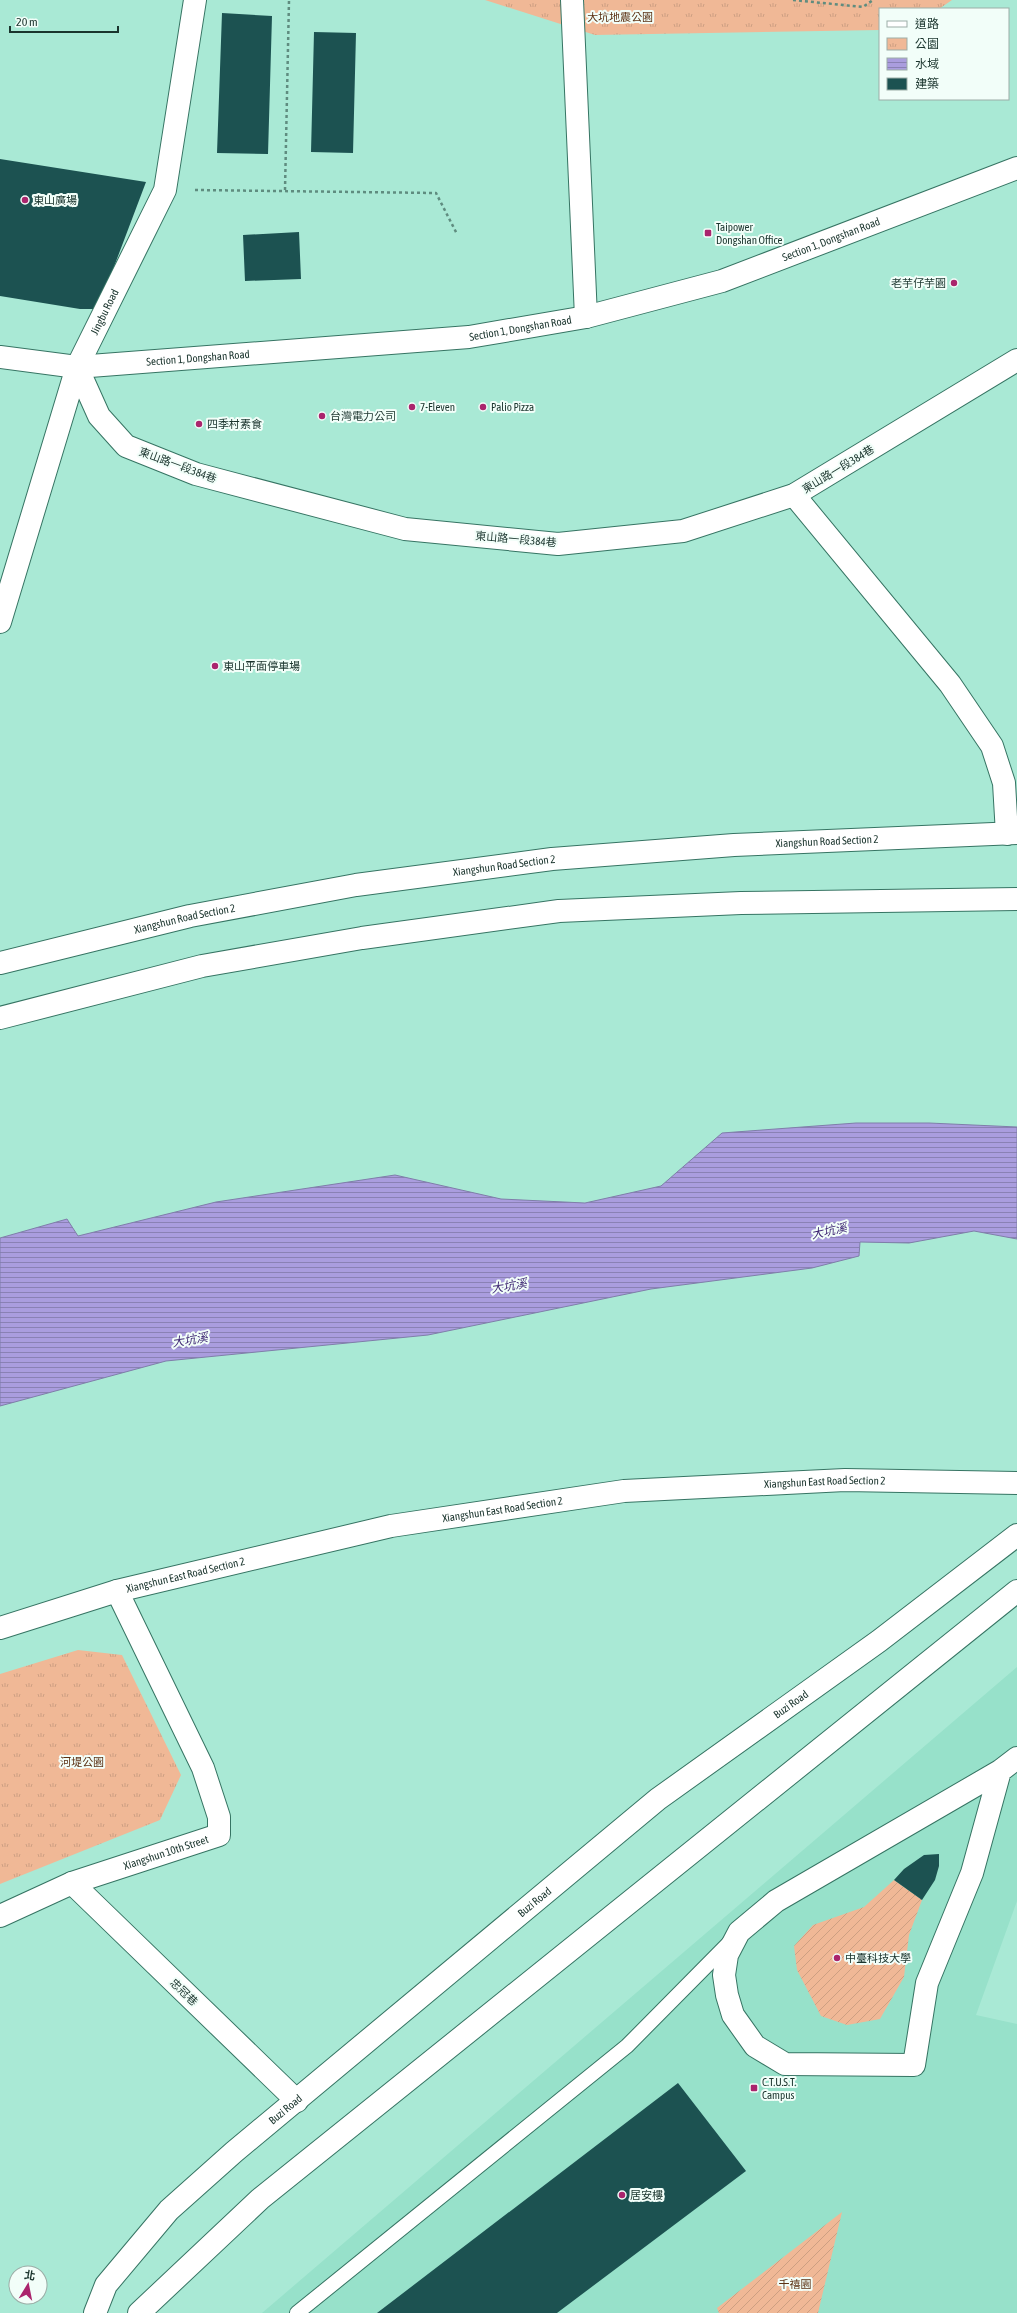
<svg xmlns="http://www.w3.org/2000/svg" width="1017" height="2313" viewBox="0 0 1017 2313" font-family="'Asap Condensed','Noto Sans TC',sans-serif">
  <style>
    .built { fill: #97e1ca }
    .park { fill: url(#park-tufts) }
    .garden { fill: url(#garden-furrows) }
    .water { fill: url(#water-rules); stroke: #7f7ea9 }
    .building { fill: #1c5251 }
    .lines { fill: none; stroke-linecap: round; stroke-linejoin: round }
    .service-casing { stroke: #367463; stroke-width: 16 }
    .minor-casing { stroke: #367463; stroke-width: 24 }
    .tertiary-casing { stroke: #367463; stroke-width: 24 }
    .secondary-casing { stroke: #367463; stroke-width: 24 }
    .path { stroke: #5f8c7f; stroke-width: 2.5; stroke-dasharray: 3 3; stroke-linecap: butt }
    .service { stroke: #fff; stroke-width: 14 }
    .minor { stroke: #fff; stroke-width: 22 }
    .tertiary { stroke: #fff; stroke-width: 22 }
    .secondary { stroke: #fff; stroke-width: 22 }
    .poi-dot { fill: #aa256d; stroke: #f2fef9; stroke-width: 1.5 }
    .labels { text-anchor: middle; stroke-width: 4; stroke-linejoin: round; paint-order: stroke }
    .park-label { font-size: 11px; fill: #5b3113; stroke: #f2fef9 }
    .poi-label { font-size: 11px; fill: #1a342d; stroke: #f2fef9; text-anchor: start }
    .street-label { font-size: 11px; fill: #1a342d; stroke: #f2fef9 }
    .water-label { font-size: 12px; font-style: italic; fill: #3f2874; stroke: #f2fef9 }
  </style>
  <defs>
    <pattern id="park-tufts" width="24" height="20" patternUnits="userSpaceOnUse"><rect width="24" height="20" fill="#f0b896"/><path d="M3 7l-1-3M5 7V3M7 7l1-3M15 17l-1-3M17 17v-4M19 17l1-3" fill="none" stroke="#cd9f82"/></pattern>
    <pattern id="garden-furrows" width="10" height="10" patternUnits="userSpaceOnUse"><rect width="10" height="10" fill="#f0b896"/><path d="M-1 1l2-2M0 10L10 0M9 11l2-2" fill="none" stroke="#cd9f82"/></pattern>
    <pattern id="water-rules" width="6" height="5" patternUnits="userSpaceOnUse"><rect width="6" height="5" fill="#aa9dde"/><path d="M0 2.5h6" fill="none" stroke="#8a81b4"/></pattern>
  </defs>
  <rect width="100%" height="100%" fill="#a9e9d5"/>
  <!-- built -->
  <path class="built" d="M1017,1667V1901L976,2015L1017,2024V2313H262Z"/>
  <!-- park -->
  <path class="park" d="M485,0H952L939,9H880V30L595,35Z
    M78,1650L122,1655L181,1775L160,1820L0,1884V1674Z"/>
  <!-- garden -->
  <path class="garden" d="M894,1880L922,1900L909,1935L904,1977L880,2019L847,2025L821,2016L797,1970L794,1946L813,1925L864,1907Z
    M842,2212L818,2313H719L717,2308Z"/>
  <!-- water -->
  <path class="water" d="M856,1123H929L1017,1127V1239L974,1231L909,1243L860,1242L859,1256L812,1268L651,1289L428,1335L166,1361L0,1406V1238L67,1219L78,1236L216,1202L395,1175L501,1199L585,1203L661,1186L722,1133Z"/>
  <!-- building -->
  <path class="building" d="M222,13L272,16L268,154L217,153Z
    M314,32L356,33L353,153L311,152Z
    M0,159L146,182L98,309H80L0,296Z
    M299,232L301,279L245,281L243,235Z
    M939,1854V1866L935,1880L922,1900L894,1880L904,1869L924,1855Z
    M678,2083L746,2171L557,2313H377Z"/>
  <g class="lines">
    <!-- service casing -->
    <g class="service-casing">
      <path id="service" d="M297,2313L627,2046L729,1943"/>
    </g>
    <!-- minor casing -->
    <g class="minor-casing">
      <g id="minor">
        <path d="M572,0L586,317"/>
        <path d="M77,367L99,416L126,446L196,474L405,529L558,544L683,531L794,495L1017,360"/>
        <path d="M794,495L950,684L992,746L1004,783L1007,834"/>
        <path id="s1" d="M0,622L77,367L165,190L195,0"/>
        <path id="s2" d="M0,1628L117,1591L391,1526L624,1491L845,1480L1017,1483"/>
        <path d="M1000,1771L972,1873L927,1983L914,2065L785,2064L755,2046L733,2015L727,1995L724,1975L727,1955L739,1932L776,1901L1000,1771L1017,1758"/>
        <path d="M72,1883L297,2101"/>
        <path id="s3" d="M0,1916L72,1883L219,1835V1817L203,1768L117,1591"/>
      </g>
    </g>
    <!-- tertiary casing -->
    <g class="tertiary-casing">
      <g id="tertiary">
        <path id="s4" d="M0,963L190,916L356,885L552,859L734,845L1017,833"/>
        <path d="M0,1018L202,966L362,938L559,911L741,903L1017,899"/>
      </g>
    </g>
    <!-- secondary casing -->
    <g class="secondary-casing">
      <g id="secondary">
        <path id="s5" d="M0,357L77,367L469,337L586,317L722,281L1017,168"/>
        <path id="s6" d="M95,2313L106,2285L169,2210L234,2152L658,1799L879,1641L1017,1535"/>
        <path d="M139,2313L260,2199L1017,1591"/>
      </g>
    </g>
    <!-- path -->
    <path class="path" d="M793,0L863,7L873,0
      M195,190L436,193L457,234
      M285,190L289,0"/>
    <!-- service -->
    <use href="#service" class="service"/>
    <!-- minor -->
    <use href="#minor" class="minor"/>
    <!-- tertiary -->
    <use href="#tertiary" class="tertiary"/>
    <!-- secondary -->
    <use href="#secondary" class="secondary"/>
  </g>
  <!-- markers -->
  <g class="poi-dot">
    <circle cx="25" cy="200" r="4"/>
    <rect x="704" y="229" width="8" height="8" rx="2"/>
    <circle cx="954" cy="283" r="4"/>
    <circle cx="412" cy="407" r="4"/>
    <circle cx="483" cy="407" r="4"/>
    <circle cx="322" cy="416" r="4"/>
    <circle cx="199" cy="424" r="4"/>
    <circle cx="215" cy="666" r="4"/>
    <circle cx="837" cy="1958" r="4"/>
    <rect x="750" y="2084" width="8" height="8" rx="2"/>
    <circle cx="622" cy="2195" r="4"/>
  </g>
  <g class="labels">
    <!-- park labels -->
    <g class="park-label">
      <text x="620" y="21">大坑地震公園</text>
      <text x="82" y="1766">河堤公園</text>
      <text x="795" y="2288">千禧園</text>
    </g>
    <!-- poi labels -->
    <g class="poi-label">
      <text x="33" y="204">東山廣場</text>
      <text x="716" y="231">Taipower<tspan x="716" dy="13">Dongshan Office</tspan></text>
      <text x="946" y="287" text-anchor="end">老芋仔芋園</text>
      <text x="420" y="411">7-Eleven</text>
      <text x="491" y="411">Palio Pizza</text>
      <text x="330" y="420">台灣電力公司</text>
      <text x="207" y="428">四季村素食</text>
      <text x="223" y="670">東山平面停車場</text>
      <text x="845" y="1962">中臺科技大學</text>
      <text x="762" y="2086">C.T.U.S.T.<tspan x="762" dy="13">Campus</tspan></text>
      <text x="630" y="2199">居安樓</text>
    </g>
    <!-- street labels -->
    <g class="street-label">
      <text dy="4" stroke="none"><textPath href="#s5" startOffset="847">Section 1, Dongshan Road</textPath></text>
      <text dy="4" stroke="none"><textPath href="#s1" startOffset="328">Jingbu Road</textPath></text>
      <text dy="4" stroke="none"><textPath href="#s5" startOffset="523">Section 1, Dongshan Road</textPath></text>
      <text dy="4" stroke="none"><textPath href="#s5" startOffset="199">Section 1, Dongshan Road</textPath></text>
      <text transform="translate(178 465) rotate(20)" y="4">東山路一段384巷</text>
      <text transform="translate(838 469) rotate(-31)" y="4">東山路一段384巷</text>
      <text transform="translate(516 539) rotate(5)" y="4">東山路一段384巷</text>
      <text dy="4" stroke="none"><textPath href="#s4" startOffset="838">Xiangshun Road Section 2</textPath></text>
      <text dy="4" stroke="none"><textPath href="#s4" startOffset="514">Xiangshun Road Section 2</textPath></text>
      <text dy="4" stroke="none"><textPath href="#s4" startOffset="190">Xiangshun Road Section 2</textPath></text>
      <text dy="4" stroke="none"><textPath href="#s2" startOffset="841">Xiangshun East Road Section 2</textPath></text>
      <text dy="4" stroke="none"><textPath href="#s2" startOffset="517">Xiangshun East Road Section 2</textPath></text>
      <text dy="4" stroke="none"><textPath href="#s2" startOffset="193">Xiangshun East Road Section 2</textPath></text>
      <text dy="4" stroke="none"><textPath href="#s6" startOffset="930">Buzi Road</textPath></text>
      <text dy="4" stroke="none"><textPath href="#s3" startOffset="178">Xiangshun 10th Street</textPath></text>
      <text dy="4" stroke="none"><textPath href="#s6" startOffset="606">Buzi Road</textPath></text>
      <text transform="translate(184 1992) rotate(44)" y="4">忠冠巷</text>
      <text dy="4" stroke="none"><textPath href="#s6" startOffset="282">Buzi Road</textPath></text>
    </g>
    <!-- water labels -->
    <g class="water-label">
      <text transform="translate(829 1231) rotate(-12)" y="4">大坑溪</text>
      <text transform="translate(509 1286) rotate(-9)" y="4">大坑溪</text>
      <text transform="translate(190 1340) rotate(-9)" y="4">大坑溪</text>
    </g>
  </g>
  <!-- legend -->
  <rect x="879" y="8" width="130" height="92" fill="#f2fef9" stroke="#9cada7"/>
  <rect x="887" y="21" width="20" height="6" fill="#ffffff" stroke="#9cada7"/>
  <text x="915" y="28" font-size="12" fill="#1a342d">道路</text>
  <rect x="887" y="38" width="20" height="12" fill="url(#park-tufts)" stroke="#9cada7"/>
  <text x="915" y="48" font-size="12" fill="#1a342d">公園</text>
  <rect x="887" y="58" width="20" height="12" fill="url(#water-rules)" stroke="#9cada7"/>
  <text x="915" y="68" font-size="12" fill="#1a342d">水域</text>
  <rect x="887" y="78" width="20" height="12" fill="#1c5251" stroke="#9cada7"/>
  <text x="915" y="88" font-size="12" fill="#1a342d">建築</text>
  <!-- north arrow -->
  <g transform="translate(28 2285) rotate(10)"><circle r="19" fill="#f2fef9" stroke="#9cada7"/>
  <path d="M0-3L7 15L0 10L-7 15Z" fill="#aa256d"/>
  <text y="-6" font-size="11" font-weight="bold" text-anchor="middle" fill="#1a342d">北</text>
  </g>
  <!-- scale -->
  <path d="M10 26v6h108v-6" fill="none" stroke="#1a342d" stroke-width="2"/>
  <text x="16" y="26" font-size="12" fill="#1a342d" stroke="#f2fef9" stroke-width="3" paint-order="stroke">20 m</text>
</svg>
